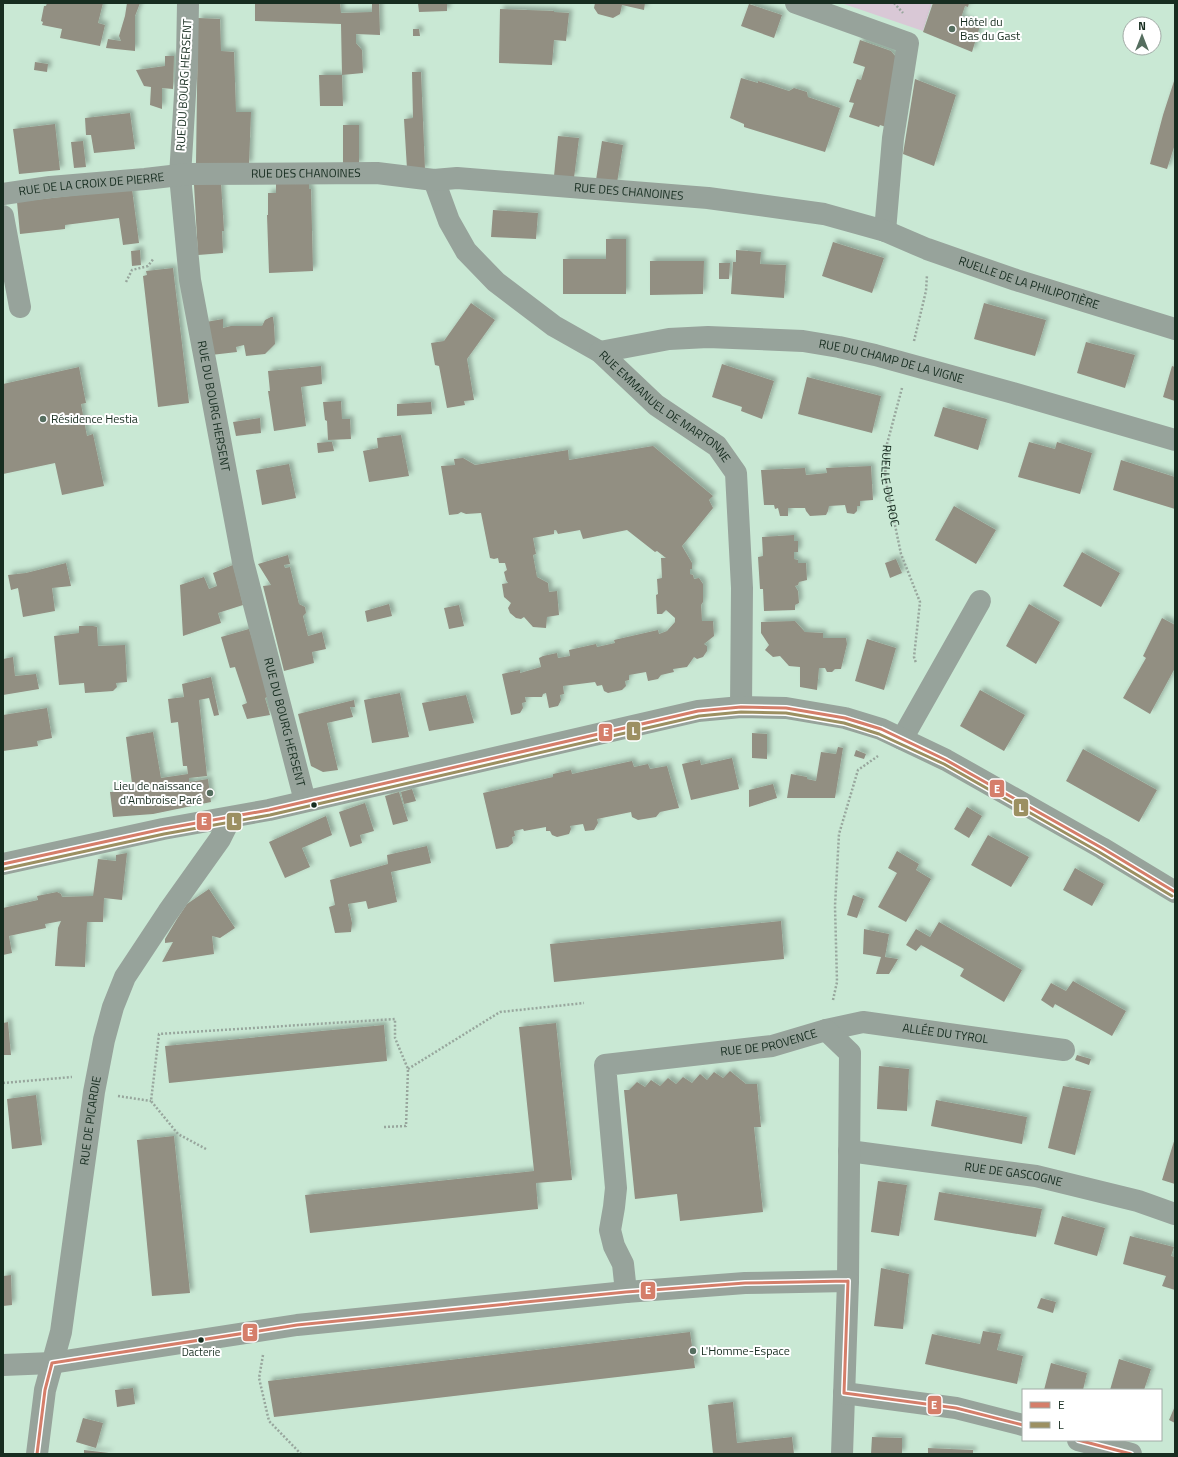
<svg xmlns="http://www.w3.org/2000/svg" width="1178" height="1457" viewBox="0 0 1178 1457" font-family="'Titillium Web',sans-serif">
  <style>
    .green { fill: #d9c8d6 }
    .building { fill: #928f82; filter: url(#shadow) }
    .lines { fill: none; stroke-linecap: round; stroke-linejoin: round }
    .path { stroke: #98a69d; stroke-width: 2.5; stroke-dasharray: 2 2; stroke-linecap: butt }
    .minor { stroke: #97a39b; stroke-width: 22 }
    .bus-1-casing { stroke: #fff; stroke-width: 6 }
    .bus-2-casing { stroke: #fff; stroke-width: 6 }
    .bus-1 { stroke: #d57e6a; stroke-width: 3 }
    .bus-2 { stroke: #9c9062; stroke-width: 3 }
    .poi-dot { fill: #556e5f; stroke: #fff; stroke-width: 1.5 }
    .bus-dot { fill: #172d20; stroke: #fff; stroke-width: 1.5 }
    .labels { text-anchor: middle; stroke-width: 4; stroke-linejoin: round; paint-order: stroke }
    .bus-label { font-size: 11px; fill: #172d20; stroke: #fff }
    .poi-label { font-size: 12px; fill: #172d20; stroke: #fff; text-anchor: start }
    .street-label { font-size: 12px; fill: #172d20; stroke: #fff }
    .line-badge { stroke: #fff; stroke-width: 1.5 }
    .badge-label { font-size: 11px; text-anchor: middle; font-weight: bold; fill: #fff }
  </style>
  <defs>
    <filter id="shadow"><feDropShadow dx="3.5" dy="-3.5" stdDeviation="2" flood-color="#0004"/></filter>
  </defs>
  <rect width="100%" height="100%" fill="#c9e8d4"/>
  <!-- green -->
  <path class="green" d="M841,3H932L923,31Z"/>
  <!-- building -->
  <path class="building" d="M47,3H103L98,23L105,25L100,46L60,38L62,29L42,25L43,22L41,21L44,6H46Z
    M127,3H140L135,16V51L106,48L108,39L121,41L119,36L125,16Z
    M255,3H340L341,13L372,12V3H379L380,35L356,34V43L362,50L363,73L342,75L341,24L255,21Z
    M418,3H447V11L419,12Z
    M595,3H645L644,10L622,5L620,14L613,18L598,14L594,8Z
    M933,3H969L968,7L965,6L961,18L980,26L972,52L923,32Z
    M749,4L782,15L774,38L741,26Z
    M500,9L554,11V12L569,13L566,41L554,40L552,65L499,63Z
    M198,18L220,19L221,51L234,52L236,112H251L249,165L196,163Z
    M413,29H419L420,36H413Z
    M860,40L891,51L896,57L886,127L880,125L879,127L849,117L854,103L849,102L857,79L861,80L865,67L853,63Z
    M165,56H174L173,89L162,88V109L150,105L151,87L144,86L136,70L165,66Z
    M35,62L48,64L47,72L34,70Z
    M412,72H421L425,170L407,169L404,119L413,118Z
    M319,75H342L343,106H320Z
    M741,78L758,83V81L789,91L794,88L807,92L808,97L840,108L825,152L744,127V124L730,118Z
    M1175,78V144L1167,169L1150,164L1163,115Z
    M915,79L956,95L934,166L903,154Z
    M130,113L135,149L94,153L91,135H86L85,118Z
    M55,124L60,170L19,174L13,129Z
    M343,125H359V165L343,164Z
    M558,136L579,138L574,178L554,176Z
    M83,141L86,167L74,168L71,142Z
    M602,141L623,145L617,183L596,180Z
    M276,180L309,182V189H311L313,271L269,273L267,215H268V193H276Z
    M221,183L224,231H222L223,253L198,255L194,185Z
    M132,189L139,243L123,245L119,218L65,225V229L20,234L17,202Z
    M493,210L538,213L536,239L491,237Z
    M606,239H626V294H563V259H606Z
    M833,242L884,258L872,293L822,276Z
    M140,250L141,265L132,266L131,251Z
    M736,250L761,252L760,264L786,265L784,298L731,294L733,262H736Z
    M650,261H704L703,294L650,295Z
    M719,263H730L729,279H719Z
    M173,268L189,403L158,407L143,276L147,275L146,271Z
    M471,303L495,320L467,359L474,400L464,401L465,405L447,408L439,366L435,365L431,343L444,341Z
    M984,303L1046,320L1035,356L974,339Z
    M271,317H273L274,325L275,344L265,354L246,356L244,345L236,347L237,352L211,355L206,322L223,319V328L231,326H262L265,320Z
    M1086,342L1135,355L1125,388L1077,373Z
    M722,364L774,381L762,419L741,411L742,407L712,397Z
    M321,366L322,384L301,387L306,426L274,431L268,391H270L268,371Z
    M1172,366L1175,367V401L1163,397Z
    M79,367L86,403L81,404L87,436L93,434L104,486L62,495L55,463L3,474V384Z
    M807,377L881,396L872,433L798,414Z
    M341,401L342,419H350L351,439L328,440L327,421L325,420L323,402Z
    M431,402L432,414L397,416V404Z
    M943,407L987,419L978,450L934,436Z
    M260,418L261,433L236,436L233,422Z
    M401,435L409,476L369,482L363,451L378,448L377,438Z
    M328,442H332L334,451L318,453L317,443Z
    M1029,442L1055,449L1057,442L1092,453L1080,494L1018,477Z
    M653,446L713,496L709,500L713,508L682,546L692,563V569H690V574L693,575L694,579L699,578L703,584V602L701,605L702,621H713L714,636L704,644L707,646V651L703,657L697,659L694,657L687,667L673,669L674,672L661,675L658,679L648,681L646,672L629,675V680L625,681L626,686L622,690L608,693L604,691L602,685L597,686L595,682L563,686L564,694L560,695L561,700L558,706L549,708L546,693L543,694L542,697H525L526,702L522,703L523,708L520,713L511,715L502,674L520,670V673L541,667L539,658L543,656L557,653L558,658L570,656L569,650L596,644L597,647L615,643L614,640L658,630L659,634L667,631L675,622V618L666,610L662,614H657L656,595L658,594L657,579L662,578L661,558H666L657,551L655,552L627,530L583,539L580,530L558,534L556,530H554V534L533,538L536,554L533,555L537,577L548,583L549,592L557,591L559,615L547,617L546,628L533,627L524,617L521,619L516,618L510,613L508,608L511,603L504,597L502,584L508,583L506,580L504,572L507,570L505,563H499L498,558L494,559L490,558L481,513L466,514L461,512L458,514L449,515L441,466L455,465L454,459L463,458L475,465L568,450L569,460Z
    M1121,460L1175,477V509L1113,490Z
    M289,464L296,498L262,505L256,470Z
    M871,466L873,500L860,501V506H857V511L854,514L847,513L845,505L829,506L828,511L826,515L810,516L806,511L805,508H788V516H780L778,508L775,509L774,505H764L761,470L805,468L806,475L827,473L826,468Z
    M954,506L996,530L976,564L935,540Z
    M794,535V541H798V552H794V559L798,560V563H806L807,580L799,582L798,585L795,586L798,591L799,603L795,605V610L764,611L763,589H760L758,557L763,556L762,537Z
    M1082,552L1120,573L1101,607L1063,586Z
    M288,555L290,564L284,565L285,568L290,567L299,604L305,607L306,613L303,616L308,636L322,632L326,649L312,652L314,663L284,671L263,586L271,585L258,564Z
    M896,559L902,573L890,578L885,563Z
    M66,563L71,586L52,588L55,611L23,617L18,588L11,590L8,575L26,573Z
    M233,565L243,605L218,613L221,623L183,636L180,585L204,577L209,589L217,586L213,573Z
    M389,604L392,616L367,622L365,611Z
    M1029,604L1060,622L1036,664L1006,646Z
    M459,605L464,626L449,629L444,608Z
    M1162,618L1175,625V668L1150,714L1123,698L1146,658L1143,656Z
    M795,621L805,632L823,633V638H846L847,644L841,669H835L832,672H827L825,668H819L817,690L800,687V667L789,666L780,656L773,657L765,650L769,645L761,633V622Z
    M79,626H93L97,627L98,646L125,645L127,682L116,683L117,687L113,691L85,693L84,683L59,685L54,636L79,633Z
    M249,629L270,696L265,698L270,715L247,719L242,705L247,703L235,667L230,668L221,637Z
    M867,639L896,648L884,690L855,681Z
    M13,657L15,676L36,674L39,689L3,695V659Z
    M211,677L219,715L214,716L209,698L199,700L207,776L189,778V782L208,779L211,802L153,814L113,817L110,792L133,791L126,737L153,732L161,778L188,774L187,766H183L178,722L171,723L168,699L184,697L182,684Z
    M980,690L1025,715L1004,751L960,726Z
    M400,693L409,737L372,743L364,700Z
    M466,695L474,723L429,731L422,703Z
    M354,700L355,707H350L353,717L327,723L338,770L323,772L311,766L298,714Z
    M47,708L52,738L37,741L38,746L3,751V715Z
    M752,733L767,734V759L752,758Z
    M838,747L843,748L835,798H787L791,774L807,777V779L816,781L821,752L836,754Z
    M1083,749L1157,790L1139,822L1066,781Z
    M856,750L866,754L864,759L854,756Z
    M732,758L739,789L691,800L682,764L700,760L701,765Z
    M632,761L634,767L648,764L650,769L667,766L679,808L660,812L656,817L638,820L632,817L631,812L597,819L598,823L594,830L585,831L583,824L570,826L571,829L569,834L557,837L552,835L550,831H546V827L524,831L523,829L514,831L515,836L512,837L513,843L508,847L496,849L483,793L553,777V774L571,770L572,774Z
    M773,784L777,798L749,807V790Z
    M412,789L416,801L404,804L401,792Z
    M399,792L408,821L393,825L385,796Z
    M365,803L374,831L360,835L362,843L350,847L339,812Z
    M967,807L982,816L969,838L954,829Z
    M326,816L332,835L302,848L310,867L285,878L269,842Z
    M988,835L1029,857L1011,887L971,865Z
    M427,846L431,863L391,872L397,902L368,909L366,901L348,904L352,923L351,932L335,933L329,907L335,905L330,880L388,864L387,855Z
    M897,851L919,864L916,870L931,879L906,922L878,907L897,873L888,868Z
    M127,853L122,900L104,898L103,922H87L85,967L55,966L58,928L61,921L45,924L46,928L9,936L12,953L3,955V908L38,900L37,896L57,892L61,894L62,897L93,896L98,859L116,861V855Z
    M1075,868L1104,884L1092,906L1063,890Z
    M209,889L235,928L220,938L212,936L214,954L162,962L173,942L165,943V939L177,919L187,904Z
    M853,895L864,899L857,918L847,915Z
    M781,921L784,959L554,982L550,944Z
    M939,922L1022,970L1004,1002L960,976L964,969L921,945L916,951L906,945L916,929L930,937Z
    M864,929L889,934L885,957L898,959L889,974H876L881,957L863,954Z
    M1073,981L1126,1011L1112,1036L1055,1004L1053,1008L1041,1000L1051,983L1066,991Z
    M8,1022L11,1055H3V1023Z
    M556,1023L572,1180L536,1183L538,1209L310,1233L305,1195L534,1171L519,1027Z
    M384,1025L387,1061L169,1083L165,1046Z
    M1077,1055L1091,1059L1089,1065L1075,1060Z
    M879,1066L909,1069L907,1111L877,1109Z
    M730,1071L746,1084H757L761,1127H754L763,1212L680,1221L677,1194L635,1199L624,1090H629L637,1082L645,1087L651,1080L660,1086L668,1078L676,1084L683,1077L692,1083L700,1074L707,1080L714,1072L723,1078Z
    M1063,1086L1091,1091L1075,1155L1048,1148Z
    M36,1095L42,1145L12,1149L7,1099Z
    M936,1100L1027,1117L1022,1144L931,1126Z
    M174,1136L190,1293L152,1296L137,1140Z
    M1175,1138V1184L1162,1180Z
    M878,1181L907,1185L899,1236L871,1232Z
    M939,1192L1042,1209L1036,1237L934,1220Z
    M1062,1216L1105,1228L1097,1256L1054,1244Z
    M1130,1236L1174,1247L1171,1256L1175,1257V1290L1162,1286L1166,1276L1123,1264Z
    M881,1268L909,1274L903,1329L874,1326Z
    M11,1275L12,1305L3,1306V1276Z
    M1041,1298L1056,1302L1053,1313L1037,1308Z
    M983,1331L1001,1334L997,1350L1023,1356L1017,1384L925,1364L932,1334L980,1344Z
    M690,1332L695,1368L274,1417L268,1381Z
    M1119,1359L1151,1369L1144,1390H1110Z
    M1051,1363L1087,1373L1083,1390H1044Z
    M133,1388L135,1404L117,1407L115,1390Z
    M733,1402L737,1443L792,1437L794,1454H713L708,1405Z
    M1175,1406V1423L1169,1420Z
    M83,1418L103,1423L96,1448L76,1442Z
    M872,1437L902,1438V1454H871Z
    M928,1448L973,1450V1454H928Z
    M84,1450L109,1453V1454H84Z"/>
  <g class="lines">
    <!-- path -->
    <g class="path">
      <path d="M894,3L903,13"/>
      <path d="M126,282L132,270L148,266L154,258"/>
      <path d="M914,341L926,291L927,275"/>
      <path id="s1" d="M902,388L887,444L885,477L901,554L920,602L914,657L916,663"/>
      <path d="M833,1000L837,982L835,906L839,834L858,770L878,756"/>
      <path d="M408,1069L500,1012L584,1003"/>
      <path d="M3,1083L72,1077"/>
      <path d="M118,1096L151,1101"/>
      <path d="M206,1149L178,1134L151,1101L159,1034L395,1019V1038L408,1069L406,1126L384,1127"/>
      <path d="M263,1355L259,1378L269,1421L301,1454"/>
    </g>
    <!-- minor -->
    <g class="minor">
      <path id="s2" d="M188,3L187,62L180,176L190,280L243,562L305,801"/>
      <path d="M796,3L908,43L893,138L885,231"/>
      <path id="s3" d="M434,180L449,221L466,251L496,282L554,326L600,352L656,405L717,446L736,473L742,588L741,707"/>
      <path id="s4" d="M3,194L50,187L145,179L188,174L377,173L434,180L457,178L708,198L824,214L885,231L927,249L1016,280L1175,329"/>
      <path d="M3,216L20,307"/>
      <path id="s5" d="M600,352L669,339L708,337L803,341L839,347L875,355L1013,393L1175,440"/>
      <path d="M902,739L980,601"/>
      <path d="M3,864L163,829L269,810L698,711L741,707L786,708L845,718L881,729L946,760L1102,848L1175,892"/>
      <path id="s6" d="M826,1030L863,1022L1064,1050"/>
      <path id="s7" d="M849,1151L1036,1176L1138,1201L1175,1214"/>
      <path id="s8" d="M626,1292L623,1264L614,1246L610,1230L614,1207L616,1188L605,1065L772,1046L826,1030L850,1053L848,1281L842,1454"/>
      <path d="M3,1365L52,1363L297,1325L626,1292L745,1283L848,1281"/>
      <path d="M844,1393L956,1408L1023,1425"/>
      <path d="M1078,1440L1131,1454"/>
      <path id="s9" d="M37,1454L45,1390L61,1332L94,1092L104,1040L113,1007L125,977L168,912L220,839L226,827L228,818"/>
    </g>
    <!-- bus-1 casing -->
    <g class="bus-1-casing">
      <path id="bus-1" d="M3,864L163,829L269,810L698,711L741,707L786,708L845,718L881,729L946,760L1102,848L1175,892
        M52,1363L297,1325L626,1292L745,1283L848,1281
        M844,1393L956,1408L1023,1425
        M844,1393L848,1281
        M1078,1440L1131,1454
        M37,1454L45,1390L52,1363"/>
    </g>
    <!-- bus-2 casing -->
    <g class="bus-2-casing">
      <path id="bus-2" d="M4,869L164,834L270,815L699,716L741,712L786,713L844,723L879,734L944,764L1099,852L1172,896"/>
    </g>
    <!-- bus-1 -->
    <use href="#bus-1" class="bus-1"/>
    <!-- bus-2 -->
    <use href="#bus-2" class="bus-2"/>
  </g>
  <!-- markers -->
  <g class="poi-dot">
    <circle cx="952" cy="29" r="4"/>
    <circle cx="43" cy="419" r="4"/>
    <circle cx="210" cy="793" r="4"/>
    <circle cx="693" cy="1351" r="4"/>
  </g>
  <g class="bus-dot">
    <circle cx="314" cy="805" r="3.5"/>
    <circle cx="201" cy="1340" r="3.5"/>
  </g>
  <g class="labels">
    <!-- bus labels -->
    <g class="bus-label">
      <text x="201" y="1356">Dacterie</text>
    </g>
    <!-- poi labels -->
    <g class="poi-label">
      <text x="960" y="26">Hôtel du<tspan x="960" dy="14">Bas du Gast</tspan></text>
      <text x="51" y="423">Résidence Hestia</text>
      <text x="202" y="790" text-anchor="end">Lieu de naissance<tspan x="202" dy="14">d'Ambroise Paré</tspan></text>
      <text x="701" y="1355">L'Homme-Espace</text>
    </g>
    <!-- street labels -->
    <g class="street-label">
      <text transform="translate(184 85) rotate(-87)" y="4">RUE DU BOURG HERSENT</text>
      <text dy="4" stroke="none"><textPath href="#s4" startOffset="304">RUE DES CHANOINES</textPath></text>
      <text dy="4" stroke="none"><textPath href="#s4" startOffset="89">RUE DE LA CROIX DE PIERRE</textPath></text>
      <text dy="4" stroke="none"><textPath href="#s4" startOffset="628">RUE DES CHANOINES</textPath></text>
      <text dy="4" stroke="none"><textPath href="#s4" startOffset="1041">RUELLE DE LA PHILIPOTIÈRE</textPath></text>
      <text dy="4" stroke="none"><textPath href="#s5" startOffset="295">RUE DU CHAMP DE LA VIGNE</textPath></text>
      <text dy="4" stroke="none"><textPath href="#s2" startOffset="406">RUE DU BOURG HERSENT</textPath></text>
      <text dy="4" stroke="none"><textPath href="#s3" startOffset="332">RUE EMMANUEL DE MARTONNE</textPath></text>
      <text dy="4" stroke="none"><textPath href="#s1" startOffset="100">RUELLE DU ROC</textPath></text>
      <text dy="4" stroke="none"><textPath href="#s2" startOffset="730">RUE DU BOURG HERSENT</textPath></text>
      <text dy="4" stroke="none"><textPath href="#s6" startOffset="121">ALLÉE DU TYROL</textPath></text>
      <text dy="4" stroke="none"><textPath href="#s8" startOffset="396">RUE DE PROVENCE</textPath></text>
      <text dy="4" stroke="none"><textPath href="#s9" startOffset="338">RUE DE PICARDIE</textPath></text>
      <text dy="4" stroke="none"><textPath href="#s7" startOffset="166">RUE DE GASCOGNE</textPath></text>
    </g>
  </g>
  <g class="line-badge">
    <rect x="626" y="721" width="15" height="20" rx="4" fill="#9c9062"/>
    <rect x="598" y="723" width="15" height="19" rx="4" fill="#d57e6a"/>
    <rect x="989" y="779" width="16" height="19" rx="4" fill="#d57e6a"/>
    <rect x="1013" y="798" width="16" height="19" rx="4" fill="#9c9062"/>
    <rect x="226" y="812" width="16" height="19" rx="4" fill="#9c9062"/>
    <rect x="196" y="812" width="16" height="19" rx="4" fill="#d57e6a"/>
    <rect x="640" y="1281" width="16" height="19" rx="4" fill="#d57e6a"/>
    <rect x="242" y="1323" width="16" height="19" rx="4" fill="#d57e6a"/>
    <rect x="927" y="1395" width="15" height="20" rx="4" fill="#d57e6a"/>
  </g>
  <g class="badge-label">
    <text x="634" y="735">L</text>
    <text x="606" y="736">E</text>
    <text x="997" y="793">E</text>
    <text x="1021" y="812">L</text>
    <text x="234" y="825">L</text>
    <text x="204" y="825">E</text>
    <text x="648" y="1294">E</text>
    <text x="250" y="1336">E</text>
    <text x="934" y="1409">E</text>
  </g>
  <!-- border -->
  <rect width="1178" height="1457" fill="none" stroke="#172d20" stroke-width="8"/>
  <!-- legend -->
  <rect x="1022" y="1389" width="140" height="52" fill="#ffffff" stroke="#a2aba6"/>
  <rect x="1030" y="1402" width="20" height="6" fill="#d57e6a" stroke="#a2aba6"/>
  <text x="1058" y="1409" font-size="12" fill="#172d20">E</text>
  <rect x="1030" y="1422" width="20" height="6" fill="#9c9062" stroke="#a2aba6"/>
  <text x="1058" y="1429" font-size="12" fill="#172d20">L</text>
  <!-- north arrow -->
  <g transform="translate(1142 36)"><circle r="19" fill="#ffffff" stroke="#a2aba6"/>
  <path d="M0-3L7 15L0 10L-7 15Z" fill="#556e5f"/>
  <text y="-6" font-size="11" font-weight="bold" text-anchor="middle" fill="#172d20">N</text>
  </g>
</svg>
